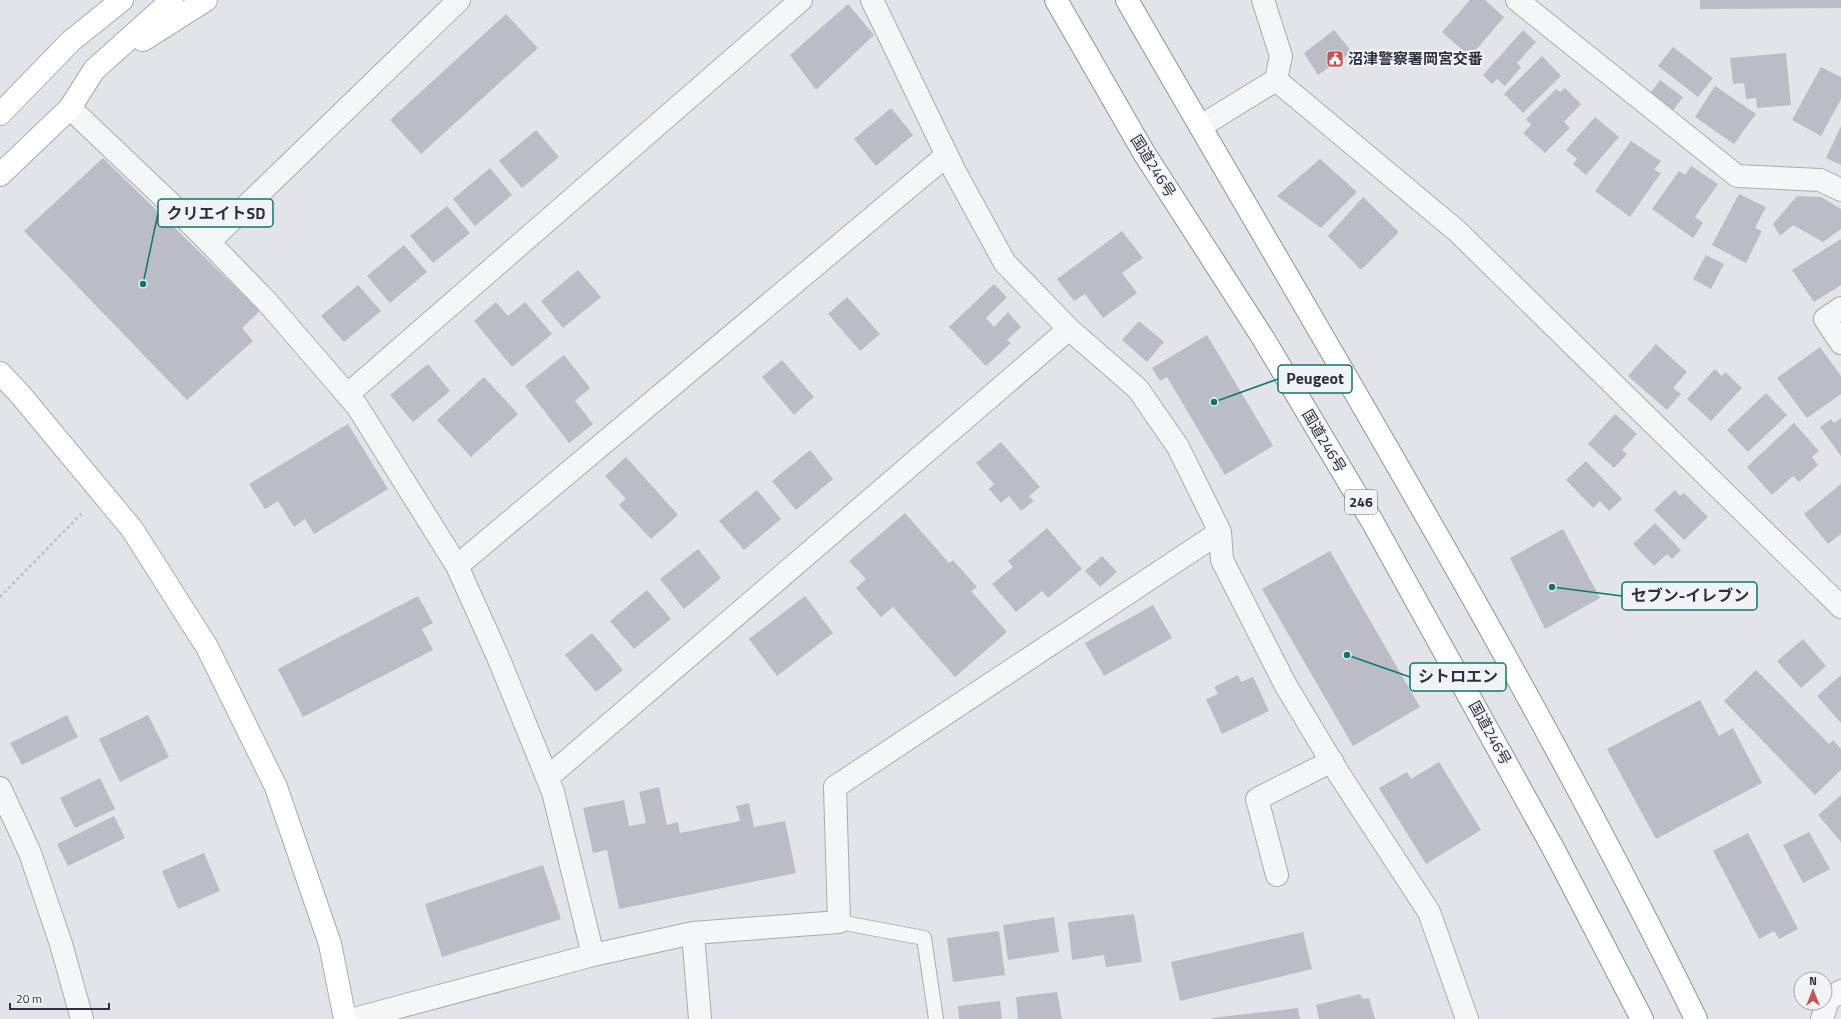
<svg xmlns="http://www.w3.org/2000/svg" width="1841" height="1019" viewBox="0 0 1841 1019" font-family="'Titillium Web','Noto Sans JP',sans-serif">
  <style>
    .building { fill: #babdc6 }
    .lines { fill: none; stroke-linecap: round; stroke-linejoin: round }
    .lane-casing { stroke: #a8abb3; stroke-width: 16 }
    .street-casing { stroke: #a8abb3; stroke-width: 24 }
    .secondary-casing { stroke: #a8abb3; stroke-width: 24 }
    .highway-casing { stroke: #8b919f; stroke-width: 24 }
    .path { stroke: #bdbfc4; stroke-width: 2.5; stroke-dasharray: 3 3; stroke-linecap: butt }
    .lane { stroke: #f5f6f8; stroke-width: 14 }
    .street { stroke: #f5f6f8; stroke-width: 22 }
    .secondary { stroke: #fff; stroke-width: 22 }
    .highway { stroke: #fff; stroke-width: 22 }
    .labels { text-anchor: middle; stroke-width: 4; stroke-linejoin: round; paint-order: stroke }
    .shield { fill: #f2f3f7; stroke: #676b77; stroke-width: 1 }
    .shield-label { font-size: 14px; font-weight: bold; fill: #2c3140 }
    .poi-label { font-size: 15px; font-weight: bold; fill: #2c3140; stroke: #f2f3f7; text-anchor: start }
    .street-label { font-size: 15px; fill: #2c3140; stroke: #f2f3f7 }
    .leader { fill: none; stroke: #0f766e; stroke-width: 1.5 }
    .callout-dot { fill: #0f766e; stroke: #f2f3f7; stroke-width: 1.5 }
    .callout { fill: #f2f3f7; stroke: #0f766e; stroke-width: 1.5 }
    .callout-label { font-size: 16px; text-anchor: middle; font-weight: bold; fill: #2c3140 }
  </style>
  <rect width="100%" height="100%" fill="#e2e4e9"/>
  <!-- building -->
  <path class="building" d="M1470,0H1485L1504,17L1470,57L1442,32Z
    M1700,0H1841V8L1700,9Z
    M848,4L874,35L816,90L790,55Z
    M506,14L538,48L421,154L390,120Z
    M1334,30L1352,52L1318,75L1304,53Z
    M1523,30L1536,42L1517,63L1521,67L1505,86L1497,79L1492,84L1483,75Z
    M1673,47L1713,78L1698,97L1658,66Z
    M1786,53L1791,105L1757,108L1756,98L1746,99L1744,83L1733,84L1730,58Z
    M1542,56L1561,76L1523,113L1504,94Z
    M1821,67L1841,77V99L1821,136L1792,120Z
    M1660,80L1683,97L1672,112L1649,95Z
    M1715,86L1756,114L1734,144L1695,117Z
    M1565,88L1581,104L1564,122L1570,128L1545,153L1523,133L1531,125L1526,119L1556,89L1560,92Z
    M891,108L913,135L876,166L854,139Z
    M1595,117L1619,137L1586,175L1573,164L1577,159L1566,150Z
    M1841,126V165L1826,158Z
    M536,130L559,157L522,188L499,161Z
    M1631,141L1661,161L1654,170L1661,173L1630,217L1595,191Z
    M103,158L260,311L242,328L253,341L187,400L24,231Z
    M1320,159L1357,192L1321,228L1277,196Z
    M1691,166L1718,184L1695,217L1703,223L1693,238L1652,209L1679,171L1685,175Z
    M490,168L512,195L475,226L453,199Z
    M1739,194L1766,207L1755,228L1762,231L1746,263L1712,245Z
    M1797,196L1821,197L1841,209V229L1823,242L1793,225L1780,236L1773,224Z
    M1363,197L1399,232L1361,270L1328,236Z
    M447,206L470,233L433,263L410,236Z
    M1122,231L1143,258L1122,273L1137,293L1103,318L1085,294L1074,301L1057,279Z
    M1841,239V285L1814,302L1792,270Z
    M404,245L427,272L390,303L367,276Z
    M1706,255L1724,264L1711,289L1693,279Z
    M578,270L601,297L563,328L541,301Z
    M994,284L1007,297L986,318L994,327L1008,312L1021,327L1007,340L1011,343L986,366L949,327Z
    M358,285L381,311L344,342L321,316Z
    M847,297L880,334L860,351L828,314Z
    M496,302L508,316L525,302L552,334L512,367L474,321Z
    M1139,321L1164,342L1147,362L1122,340Z
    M1207,335L1273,446L1225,475L1167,377L1160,381L1152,368Z
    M1656,344L1687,372L1673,388L1681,394L1667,410L1628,376Z
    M1820,347L1841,376V394L1807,418L1777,378Z
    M564,355L590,388L575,401L593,424L569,443L525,386Z
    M782,360L814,397L794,415L762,377Z
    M428,364L450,391L413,422L390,395Z
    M1715,369L1722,376L1725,372L1742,388L1711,421L1687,399Z
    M484,377L518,414L471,457L437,420Z
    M1766,393L1787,415L1748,452L1727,430Z
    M1615,414L1637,434L1622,450L1627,454L1614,468L1588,444Z
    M1841,418V456L1820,427L1831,419L1834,423Z
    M1794,423L1819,451L1812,457L1818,465L1799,482L1793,476L1772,495L1747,467Z
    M348,424L388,489L314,534L305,519L294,527L278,501L265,509L249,484Z
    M1001,442L1040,487L1029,496L1034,501L1021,511L1009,496L1001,503L989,489L994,484L976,463Z
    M810,450L833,479L796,510L772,481Z
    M626,457L678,515L651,539L619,505L626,499L605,476Z
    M1586,461L1622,499L1609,511L1600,501L1593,508L1566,480Z
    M1841,484V534L1828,544L1804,514Z
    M757,490L781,519L744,550L719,521Z
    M1675,490L1680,496L1684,493L1708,517L1684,540L1654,510Z
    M905,513L949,563L953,560L977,587L971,591L1007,632L955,677L893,607L881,617L856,588L866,579L849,561Z
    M1655,523L1681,550L1672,559L1667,554L1654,566L1633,544Z
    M1047,528L1082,569L1048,598L1042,591L1016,612L992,584L1013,567L1008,561Z
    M1563,529L1600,598L1545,629L1510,558Z
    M698,549L721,578L684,609L660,579Z
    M1330,551L1420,707L1353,746L1262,589Z
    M1102,556L1117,572L1100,587L1085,571Z
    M647,590L671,619L634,649L610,621Z
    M418,596L433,623L422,629L433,650L303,717L278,669Z
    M805,596L833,633L777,676L749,639Z
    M1153,605L1172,638L1104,676L1085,643Z
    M592,633L623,670L596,692L565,655Z
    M1803,639L1826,666L1801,688L1777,661Z
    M1756,670L1829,744L1833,740L1841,749V770L1815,795L1724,701Z
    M1238,675L1241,682L1253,677L1269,711L1222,734L1206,699L1218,694L1214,687Z
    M1841,675V723L1817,696Z
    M1700,700L1719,736L1733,728L1762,783L1656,839L1607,749Z
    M67,715L78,737L22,765L10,743Z
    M148,715L169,757L120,782L99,739Z
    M1439,762L1481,830L1426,864L1379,788L1407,772L1411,779Z
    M100,778L115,809L75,828L60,798Z
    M659,787L667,825L678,822L680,833L740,821L736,806L749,803L754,827L785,821L796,873L619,909L607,850L593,853L583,808L624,800L629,826L646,823L639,792Z
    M1841,795V842L1818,815Z
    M114,816L125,838L68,866L57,844Z
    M1809,832L1830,869L1803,883L1783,845Z
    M1748,833L1798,929L1779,939L1774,931L1759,939L1713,851Z
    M204,853L220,891L178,909L162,871Z
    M543,865L561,919L442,957L425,904Z
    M1134,914L1142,962L1106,967L1104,955L1072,960L1068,922Z
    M1054,917L1059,952L1008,960L1003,925Z
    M999,931L1005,975L953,982L947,938Z
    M1303,932L1312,969L1180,1001L1171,962Z
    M1057,992L1062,1019H1018L1016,997Z
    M1360,994L1363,999L1369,998L1375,1019H1319L1316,1005Z
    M1000,1001L1002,1019H959L958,1006Z
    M1298,1008L1300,1019H1212V1018Z"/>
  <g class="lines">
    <!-- lane casing -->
    <g class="lane-casing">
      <path id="lane" d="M839,922L924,938L936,1019"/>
    </g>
    <!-- street casing -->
    <g class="street-casing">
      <path id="street" d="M872,0L955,172L1005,263L1069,329L1138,389L1178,447L1220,532L1222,560L1285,684L1339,774L1429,912L1467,1019
        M1517,0L1737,176L1820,180L1841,190
        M1276,80L1457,231L1841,607
        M70,108L172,205L209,242L268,303L357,406L457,566L498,657L553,792L593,955
        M1201,126L1276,80L1281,56L1263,0
        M209,242L459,0
        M1841,308L1825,319L1841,343
        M347,395L801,0
        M457,566L947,155
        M547,778L1069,329
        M0,788L30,853L61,944L82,1019
        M1277,875L1257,799L1332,761
        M693,933L700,1019
        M354,1019L593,955L693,933L839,922L835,787L1220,532
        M1822,1019L1828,1000L1841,991"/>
    </g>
    <!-- secondary casing -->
    <g class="secondary-casing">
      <path id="secondary" d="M143,40L206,0
        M0,114L71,41L122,0
        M0,175L70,108L94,70L172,0
        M0,373L19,393L132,529L207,647L276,787L330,944L345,1019"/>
    </g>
    <!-- highway casing -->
    <g class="highway-casing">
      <path id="highway" d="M1056,0L1144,153L1263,338L1372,521L1553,848L1642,1019
        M1127,0C1321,337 1525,670 1696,1019"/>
    </g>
    <!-- path -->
    <path class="path" d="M0,597L82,513"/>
    <!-- lane -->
    <use href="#lane" class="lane"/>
    <!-- street -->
    <use href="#street" class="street"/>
    <!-- secondary -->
    <use href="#secondary" class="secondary"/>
    <!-- highway -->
    <use href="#highway" class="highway"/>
  </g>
  <!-- icons -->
  <defs>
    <g id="civic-square" transform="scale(0.9)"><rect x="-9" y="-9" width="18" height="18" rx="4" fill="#c15458" stroke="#f2f3f7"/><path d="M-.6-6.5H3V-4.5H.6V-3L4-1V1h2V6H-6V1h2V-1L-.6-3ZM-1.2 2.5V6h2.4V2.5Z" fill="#fff"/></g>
  </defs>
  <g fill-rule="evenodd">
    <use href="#civic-square" x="1335" y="59"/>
  </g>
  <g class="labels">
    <!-- shield labels -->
    <rect class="shield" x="1345" y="490" width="32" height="24" rx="3"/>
    <g class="shield-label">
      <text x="1361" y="507">246</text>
    </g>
    <!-- poi labels -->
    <g class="poi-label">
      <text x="1348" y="64">沼津警察署岡宮交番</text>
    </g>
    <!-- street labels -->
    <g class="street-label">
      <text transform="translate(1153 166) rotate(58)" y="5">国道246号</text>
      <text transform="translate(1324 441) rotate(59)" y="5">国道246号</text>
      <text transform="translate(1490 733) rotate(61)" y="5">国道246号</text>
    </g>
  </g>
  <!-- callouts -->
  <path class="leader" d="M143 284L158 213M1214 402L1278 379M1552 587L1622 596M1347 655L1410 677"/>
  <g class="callout-dot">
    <circle cx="143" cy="284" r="4"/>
    <circle cx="1214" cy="402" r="4"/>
    <circle cx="1552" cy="587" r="4"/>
    <circle cx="1347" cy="655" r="4"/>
  </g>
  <g class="callout">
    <rect x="158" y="199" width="115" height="28" rx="4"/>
    <rect x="1278" y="365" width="74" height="28" rx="4"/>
    <rect x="1622" y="582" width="135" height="28" rx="4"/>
    <rect x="1410" y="663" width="96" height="28" rx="4"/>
  </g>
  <g class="callout-label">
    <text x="216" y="219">クリエイトSD</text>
    <text x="1315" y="384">Peugeot</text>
    <text x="1690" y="601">セブン-イレブン</text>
    <text x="1458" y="682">シトロエン</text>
  </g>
  <!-- north arrow -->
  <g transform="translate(1813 991)"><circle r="19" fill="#f2f3f7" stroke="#a3a5ae"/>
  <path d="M0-3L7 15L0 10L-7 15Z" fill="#c15458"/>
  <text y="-6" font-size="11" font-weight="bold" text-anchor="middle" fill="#2c3140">N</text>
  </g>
  <!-- scale -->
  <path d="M10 1003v6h99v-6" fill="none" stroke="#2c3140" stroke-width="2"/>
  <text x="16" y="1003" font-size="12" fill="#2c3140" stroke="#f2f3f7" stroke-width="3" paint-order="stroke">20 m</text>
</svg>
